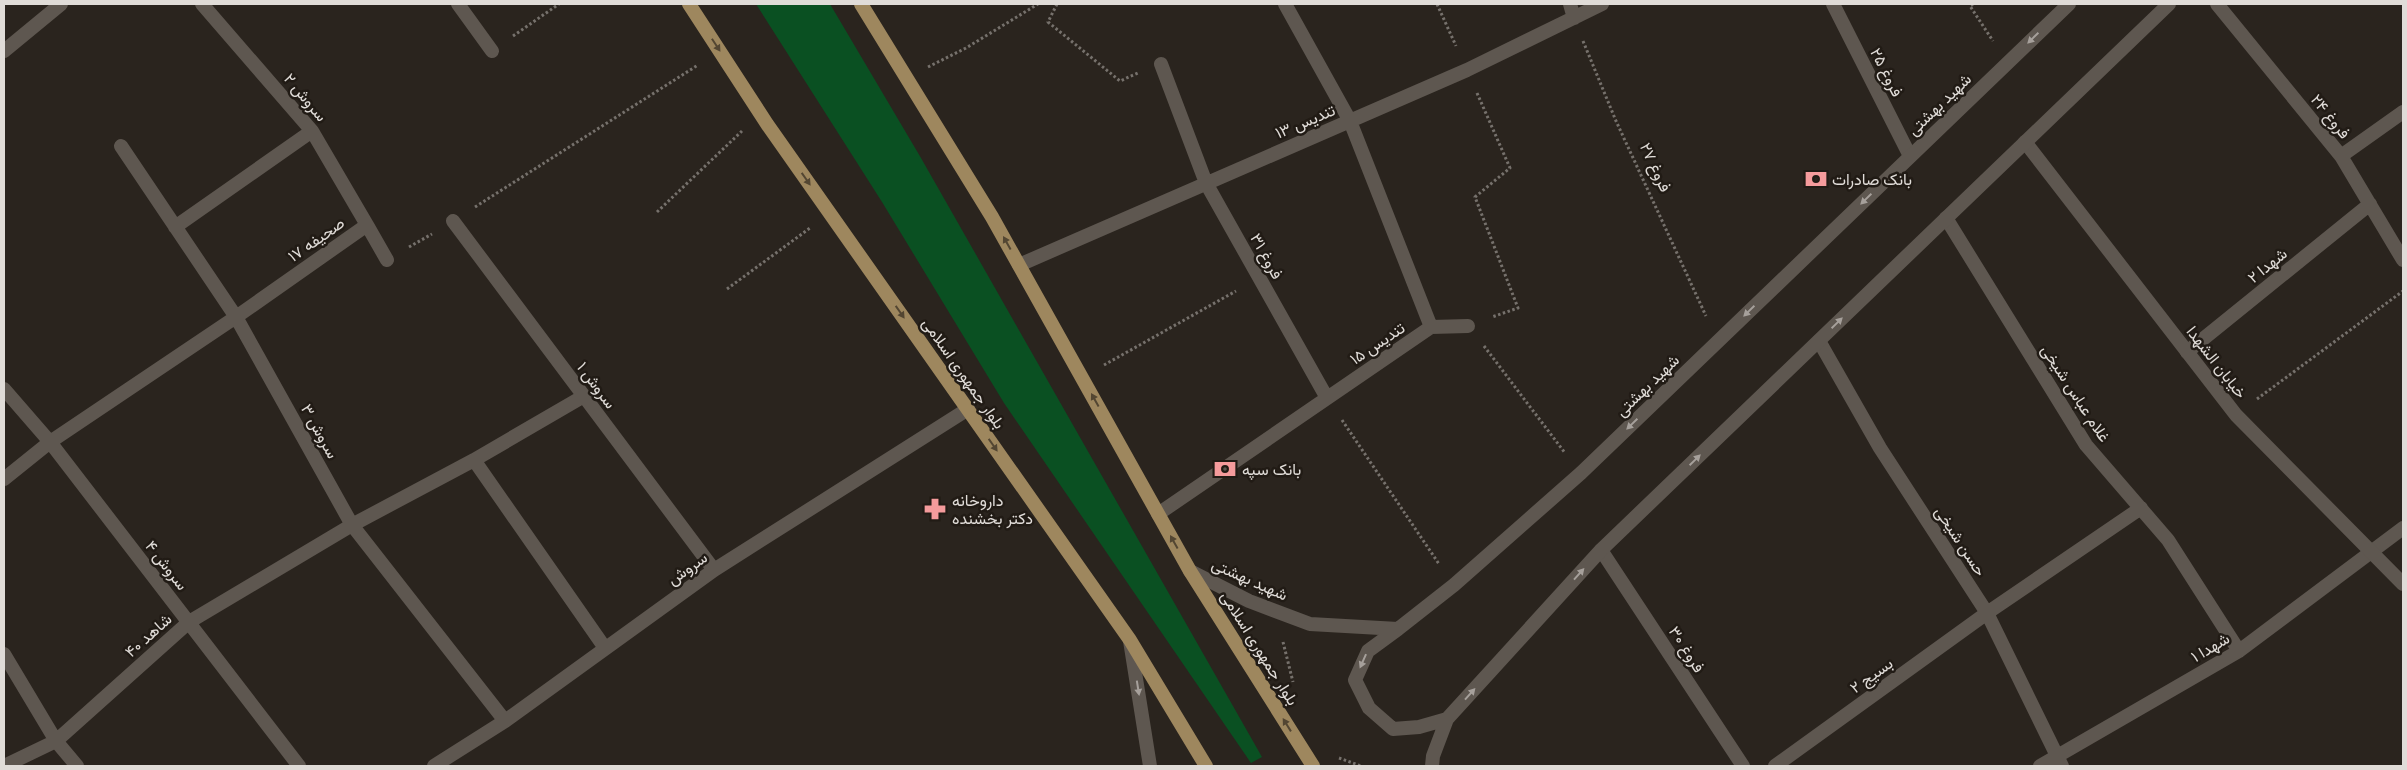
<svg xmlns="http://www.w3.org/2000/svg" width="2407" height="770" viewBox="0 0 2407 770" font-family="Spectral,Vazirmatn,serif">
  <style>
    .green { fill: #0a5022 }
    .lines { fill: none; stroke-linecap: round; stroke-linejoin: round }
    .path { stroke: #76716c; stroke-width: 3; stroke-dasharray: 2.5 2.5; stroke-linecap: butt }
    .minor { stroke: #5e5750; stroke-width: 14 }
    .tertiary { stroke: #5e5750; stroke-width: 14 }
    .secondary { stroke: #5e5750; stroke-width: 14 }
    .primary { stroke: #9e875e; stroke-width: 14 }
    .oneway { fill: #a6a09b }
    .oneway2 { fill: #534632 }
    .labels { text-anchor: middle; stroke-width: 5; stroke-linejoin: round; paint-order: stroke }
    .street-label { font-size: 16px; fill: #e0dcd8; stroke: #211b15 }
    .poi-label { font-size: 16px; fill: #e0dcd8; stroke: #211b15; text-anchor: start }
  </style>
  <rect width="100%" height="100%" fill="#2a241e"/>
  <!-- green -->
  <path class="green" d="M756,4H830L921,158L1262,757L1251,763L1004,403L882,202Z"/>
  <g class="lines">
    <!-- path -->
    <path class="path" d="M1057,4L1048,22L1120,81L1138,73
      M1437,4L1456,46
      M1973,4L1970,6L1993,41
      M513,36L559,4
      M1583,41L1616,121L1706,316
      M928,67L966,48L1038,4
      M1477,93L1510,168L1475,197L1518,308L1492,317
      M475,207L698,65
      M657,212L742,131
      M409,247L432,234
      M727,289L810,228
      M1484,346L1565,453
      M1104,365L1236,291
      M2257,399L2403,291
      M1342,420L1439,564
      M1283,642L1293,682
      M1339,758L1361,766"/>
    <!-- minor -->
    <path class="minor" d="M202,4L312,131L367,225
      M458,4L492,51
      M1570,4L1574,18
      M2217,4L2341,156L2403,260
      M4,51L61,4
      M1161,64L1206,183L1327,398
      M121,146L236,317L352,525L505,721
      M2341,156L2403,112
      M1946,218L2086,445L2168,540L2239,651
      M453,221L714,570
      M175,227L312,131
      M1019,265L1467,70L1602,4
      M1431,327L1468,326
      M1819,341L1880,448L1987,613L2062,766
      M2187,352L2370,204
      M4,389L50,442L299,766
      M474,460L605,648
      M4,479L50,442L236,317L367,225L387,260
      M1158,514L1431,327L1350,121L1285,4
      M1601,550L1743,766
      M4,654L56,741L77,766
      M4,766L56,741L189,622L352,525L474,460L584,396
      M434,766L505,721L714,570L968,409
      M1775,766L1987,613L2141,508
      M2040,766L2239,651L2403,528"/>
    <!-- tertiary -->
    <path class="tertiary" d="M1833,4L1910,156
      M2025,142L2236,415L2403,584"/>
    <!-- secondary -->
    <path class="secondary" d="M1190,571L1249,601L1310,624L1398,629L1454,585L1581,473L2069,4
      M1398,629L1368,651L1355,680L1369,708L1393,729L1419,727L1447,719
      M1130,641L1150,766
      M1432,766L1433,756L1447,719L1601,550L2169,4"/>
    <!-- primary -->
    <path class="primary" d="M689,4L767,124L1130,640L1206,766
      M861,4L992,217L1190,571L1313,766"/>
  </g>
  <!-- one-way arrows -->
  <defs><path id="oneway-solid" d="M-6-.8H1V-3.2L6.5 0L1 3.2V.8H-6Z" transform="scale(1.25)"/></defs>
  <g class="oneway">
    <use href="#oneway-solid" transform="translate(2033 38) rotate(136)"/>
    <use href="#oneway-solid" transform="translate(1866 199) rotate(136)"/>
    <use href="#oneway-solid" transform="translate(1749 311) rotate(136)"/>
    <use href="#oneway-solid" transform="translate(1837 323) rotate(-44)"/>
    <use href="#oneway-solid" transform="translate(1632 424) rotate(136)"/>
    <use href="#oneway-solid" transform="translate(1695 460) rotate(-44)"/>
    <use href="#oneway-solid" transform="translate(1579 574) rotate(-48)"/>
    <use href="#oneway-solid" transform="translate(1363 661) rotate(114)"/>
    <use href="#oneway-solid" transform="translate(1138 688) rotate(81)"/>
    <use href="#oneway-solid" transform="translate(1470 694) rotate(-48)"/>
  </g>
  <g class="oneway2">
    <use href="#oneway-solid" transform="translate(716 45) rotate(57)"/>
    <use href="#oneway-solid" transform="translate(806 179) rotate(55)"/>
    <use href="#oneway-solid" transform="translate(1007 243) rotate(-119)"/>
    <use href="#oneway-solid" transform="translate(900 312) rotate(55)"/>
    <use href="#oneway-solid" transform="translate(1095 400) rotate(-119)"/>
    <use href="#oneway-solid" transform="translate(993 445) rotate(55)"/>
    <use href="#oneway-solid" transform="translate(1174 542) rotate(-119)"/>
    <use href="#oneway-solid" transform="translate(1287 725) rotate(-122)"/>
  </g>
  <!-- icons -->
  <defs>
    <g id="bank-bare" transform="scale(1.725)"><path d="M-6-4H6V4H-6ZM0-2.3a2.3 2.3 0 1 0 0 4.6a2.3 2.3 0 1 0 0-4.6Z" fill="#f59b9c" stroke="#211b15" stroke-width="2.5" paint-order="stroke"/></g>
    <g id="pharmacy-bare" transform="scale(1.725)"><path d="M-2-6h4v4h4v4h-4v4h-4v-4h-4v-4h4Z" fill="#f59b9c" stroke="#211b15" stroke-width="2.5" paint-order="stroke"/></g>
  </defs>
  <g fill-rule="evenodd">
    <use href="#bank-bare" x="1816" y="179"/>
    <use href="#bank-bare" x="1225" y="469"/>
    <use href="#pharmacy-bare" x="935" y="509"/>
  </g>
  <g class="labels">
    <!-- street labels -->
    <g class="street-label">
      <text transform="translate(1887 72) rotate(63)" y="6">فروغ ۲۵</text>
      <text transform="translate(306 97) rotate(50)" y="6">سروش ۲</text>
      <text transform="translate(1939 104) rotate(-44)" y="6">شهید بهشتی</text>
      <text transform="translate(2331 116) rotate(51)" y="6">فروغ ۲۴</text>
      <text transform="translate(1305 121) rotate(-23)" y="6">تندیس ۱۳</text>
      <text transform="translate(1656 167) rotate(65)" y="6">فروغ ۲۷</text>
      <text transform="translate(316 239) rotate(-35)" y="6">صحیفه ۱۷</text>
      <text transform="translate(1267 256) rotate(61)" y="6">فروغ ۳۱</text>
      <text transform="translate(2267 265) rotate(-39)" y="6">شهدا ۲</text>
      <text transform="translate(1377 343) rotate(-34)" y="6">تندیس ۱۵</text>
      <text transform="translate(2217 362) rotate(52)" y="6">خیابان الشهدا</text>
      <text transform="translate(964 373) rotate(55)" y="6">بلوار جمهوری اسلامی</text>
      <text transform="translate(597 385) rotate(53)" y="6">سروش ۱</text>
      <text transform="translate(1647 385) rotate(-44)" y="6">شهید بهشتی</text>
      <text transform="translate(2076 393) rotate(57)" y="6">غلام عباس شیخی</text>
      <text transform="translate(320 431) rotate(61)" y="6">سروش ۳</text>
      <text transform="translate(1961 541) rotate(57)" y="6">حسن شیخی</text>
      <text transform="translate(167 565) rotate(52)" y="6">سروش ۴</text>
      <text transform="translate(687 568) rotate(-35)" y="6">سروش</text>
      <text transform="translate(1250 579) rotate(24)" y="6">شهید بهشتی</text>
      <text transform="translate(148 635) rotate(-42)" y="6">شاهد ۴۰</text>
      <text transform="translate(2210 647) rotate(-31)" y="6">شهدا ۱</text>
      <text transform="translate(1260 648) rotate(58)" y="6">بلوار جمهوری اسلامی</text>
      <text transform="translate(1687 649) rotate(57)" y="6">فروغ ۳۰</text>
      <text transform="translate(1871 675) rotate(-36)" y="6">بسیج ۲</text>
    </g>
    <!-- poi labels -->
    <g class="poi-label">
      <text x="1832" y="185">بانک صادرات</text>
      <text x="1242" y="475">بانک سپه</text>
      <text x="952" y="506">داروخانه<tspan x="952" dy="18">دکتر بخشنده</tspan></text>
    </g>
  </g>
  <!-- border -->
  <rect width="2407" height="770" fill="none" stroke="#e0dcd8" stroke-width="10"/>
</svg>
